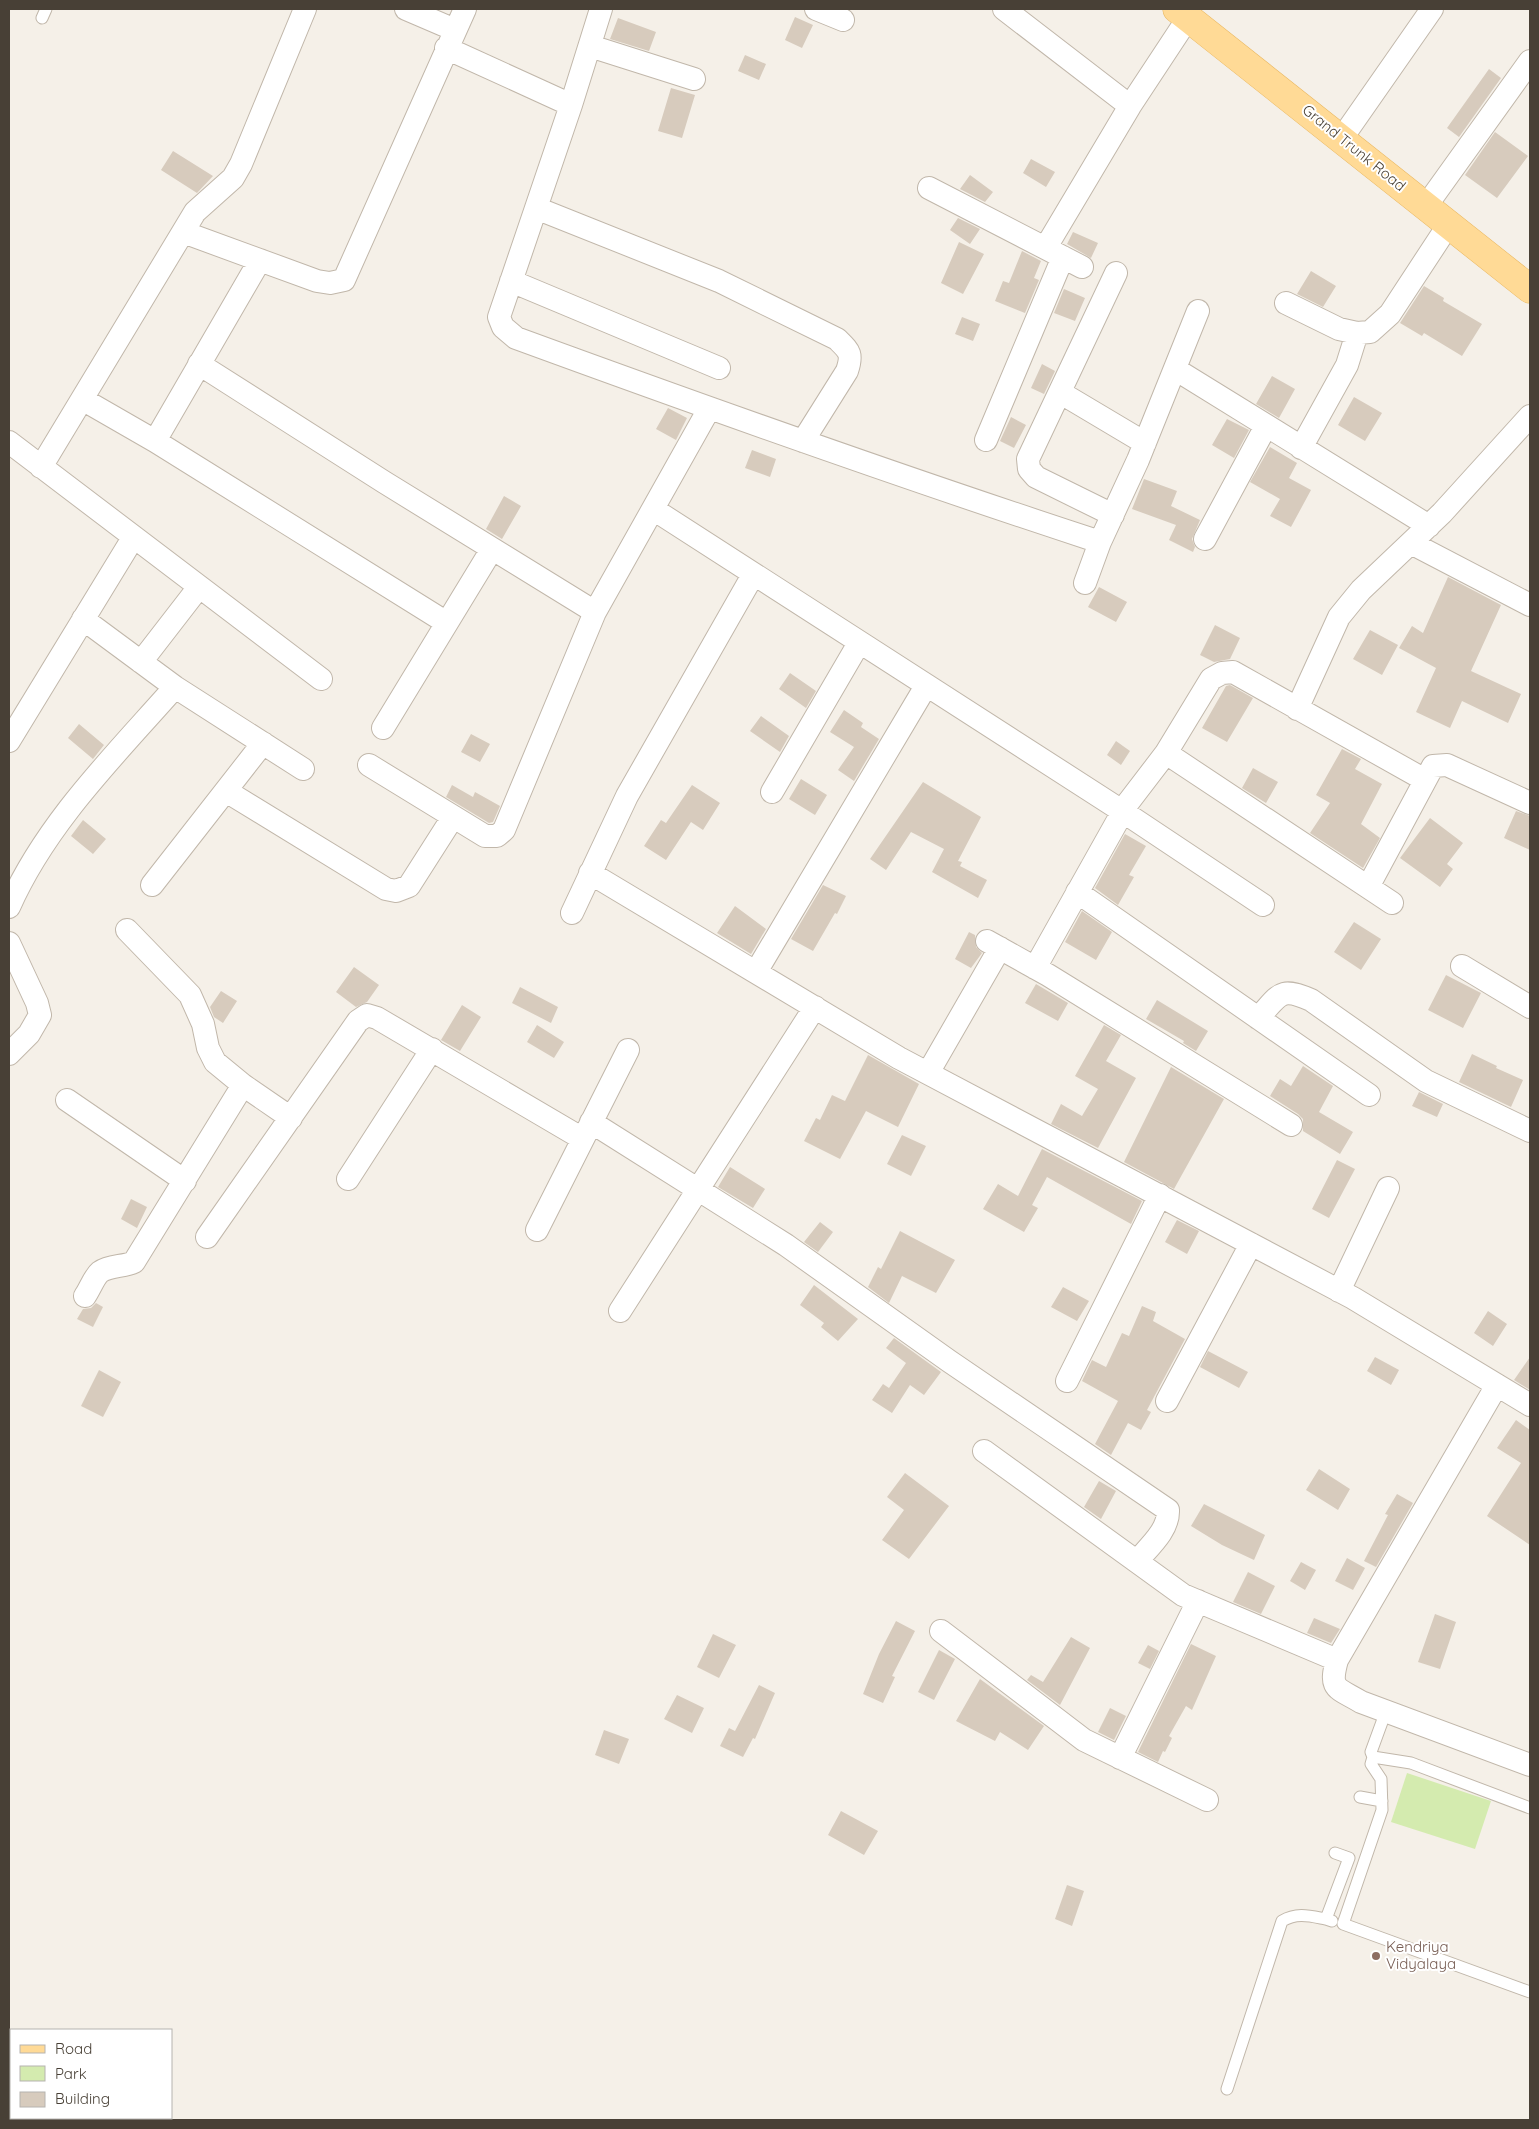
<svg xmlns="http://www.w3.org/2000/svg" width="1539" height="2129" viewBox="0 0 1539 2129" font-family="Quicksand,sans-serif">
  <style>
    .green { fill: #d4ebaf }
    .building { fill: #d7cbbd }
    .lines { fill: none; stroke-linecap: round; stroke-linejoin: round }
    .lane-casing { stroke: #c1b7aa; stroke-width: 13 }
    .street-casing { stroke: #c1b7aa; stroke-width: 24 }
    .primary-casing { stroke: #e9b761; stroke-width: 29 }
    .lane { stroke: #fff; stroke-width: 11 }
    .street { stroke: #fff; stroke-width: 22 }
    .primary { stroke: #ffda96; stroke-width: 28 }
    .education-dot { fill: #8d6e63; stroke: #fff; stroke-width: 2 }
    .labels { text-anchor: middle; stroke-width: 4; stroke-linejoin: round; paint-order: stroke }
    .street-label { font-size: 15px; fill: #484036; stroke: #fff }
    .education-label { font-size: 15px; fill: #785e54; stroke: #fff; text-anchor: start }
  </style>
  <rect width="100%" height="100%" fill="#f5f0e8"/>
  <!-- green -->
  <path class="green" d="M1407,1773L1491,1801L1475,1849L1391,1822Z"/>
  <!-- building -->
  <path class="building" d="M795,17L813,25L802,48L785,40Z
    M618,18L656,32L649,51L610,39Z
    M745,55L766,64L759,80L738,71Z
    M1489,69L1501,78L1459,137L1447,128Z
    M671,88L695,95L682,138L658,131Z
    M1495,132L1528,156L1497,198L1465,175Z
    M173,151L213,176L197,193L161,170Z
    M1031,159L1055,172L1046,187L1023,173Z
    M970,175L993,192L985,202L960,189Z
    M958,218L980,229L970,244L950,230Z
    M1073,232L1098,243L1091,258L1067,244Z
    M959,242L984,254L963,294L941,283Z
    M1022,251L1041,261L1034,278L1039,280L1025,313L995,301L1003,281L1009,283Z
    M1311,271L1336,286L1323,307L1297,294Z
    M1424,286L1444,298L1443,301L1482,324L1462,356L1424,333L1422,336L1400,323Z
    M1064,289L1085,298L1075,321L1054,313Z
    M962,317L980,324L973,341L955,334Z
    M1042,364L1055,371L1044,394L1031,388Z
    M1272,376L1295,389L1279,418L1256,404Z
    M1354,397L1382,413L1365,441L1338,425Z
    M668,408L687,418L676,440L656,429Z
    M1011,417L1026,425L1014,448L1000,441Z
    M1227,419L1249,430L1234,458L1212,445Z
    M1270,447L1297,463L1289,478L1311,490L1291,527L1270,516L1280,499L1250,482Z
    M752,450L776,459L770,477L745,468Z
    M1144,479L1177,491L1171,506L1200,520L1192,539L1195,547L1193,552L1169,540L1176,525L1132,509Z
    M504,496L521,506L502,539L486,529Z
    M1448,577L1501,605L1471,671L1521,694L1508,723L1462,701L1450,728L1416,712L1436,668L1399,648L1412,626L1423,633Z
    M1099,587L1127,602L1116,622L1088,607Z
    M1215,625L1240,638L1230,659L1214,662L1200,655Z
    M1370,630L1398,645L1382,675L1353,659Z
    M790,673L816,691L806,708L779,689Z
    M1230,685L1253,698L1227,742L1202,728L1226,686Z
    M844,710L863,723L861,727L879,739L854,781L838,770L854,747L830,732Z
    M761,716L789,736L780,752L750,731Z
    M79,724L104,745L93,759L68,738Z
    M471,734L490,744L480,762L461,752Z
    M1116,741L1130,751L1121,765L1107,755Z
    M1342,749L1361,759L1355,769L1382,784L1361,824L1380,838L1363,868L1310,833L1330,803L1316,795Z
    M1253,768L1278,782L1266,803L1242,788Z
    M801,779L827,795L815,815L789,799Z
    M923,782L981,817L958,861L962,862L960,866L987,880L978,898L932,872L944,849L911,832L886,870L870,859Z
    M452,785L473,797L475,792L500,806L493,822L489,823L446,797Z
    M692,785L720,803L703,830L691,822L666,860L644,846L661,820L666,823Z
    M1516,811L1530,816V850L1504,838Z
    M1430,818L1463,843L1447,864L1453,869L1440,887L1400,858Z
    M83,820L106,839L93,854L71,836Z
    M1125,834L1146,846L1129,875L1134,877L1118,905L1095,888Z
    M823,885L846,896L837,914L835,913L813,951L791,939Z
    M735,906L766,929L751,954L717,933Z
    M1082,911L1112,932L1096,960L1065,942Z
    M1354,922L1381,939L1361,970L1334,952Z
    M969,932L975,935L976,947L982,953L971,968L955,959Z
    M354,967L379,985L367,1002L356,1007L336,992Z
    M1446,975L1481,993L1463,1028L1428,1010Z
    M1036,984L1068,1003L1058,1021L1025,1003Z
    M520,987L558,1007L551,1023L512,1003Z
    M221,991L237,1001L223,1023L214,1017L210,1007Z
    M1157,1000L1208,1031L1196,1051L1183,1043L1184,1041L1146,1019Z
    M462,1005L481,1017L460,1051L441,1040Z
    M537,1025L564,1042L554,1058L527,1042Z
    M1104,1025L1121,1035L1106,1061L1136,1078L1098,1148L1051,1124L1061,1104L1082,1116L1098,1089L1075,1076Z
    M1472,1054L1497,1066L1496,1068L1523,1080L1511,1107L1459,1082Z
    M868,1055L919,1084L898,1127L866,1111L840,1159L804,1141L816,1118L820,1120L832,1095L845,1101Z
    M1303,1066L1333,1086L1319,1112L1353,1132L1340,1154L1303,1131V1119L1298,1114L1270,1096L1280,1079L1291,1086Z
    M1171,1067L1224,1099L1174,1189L1124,1162Z
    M1419,1092L1443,1104L1437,1117L1412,1106Z
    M902,1135L926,1146L911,1176L887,1164Z
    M1042,1149L1142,1201L1131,1224L1047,1177L1032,1205L1038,1208L1024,1232L983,1209L998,1184L1018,1196Z
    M1337,1160L1355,1169L1329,1218L1312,1209Z
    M730,1167L765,1189L753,1208L718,1187Z
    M131,1199L147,1207L137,1228L121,1219Z
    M1177,1220L1199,1231L1187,1254L1165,1242Z
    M820,1222L833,1232L818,1252L804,1242Z
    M900,1231L955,1260L936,1293L902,1276L889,1303L868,1287L878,1267L881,1269Z
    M814,1285L858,1319L838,1341L821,1327L824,1323L800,1305Z
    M1063,1287L1089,1301L1077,1321L1051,1307Z
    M96,1303L103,1307L93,1327L77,1319L83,1309L91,1308Z
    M1142,1306L1156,1312L1153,1321L1185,1339L1147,1410L1151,1412L1141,1430L1128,1423L1111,1455L1095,1444L1118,1401L1082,1381L1092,1360L1106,1367L1122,1333L1129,1336Z
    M1488,1311L1507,1324L1493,1346L1474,1333Z
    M894,1338L941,1372L924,1395L910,1385L892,1413L872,1400L883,1384L889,1388L906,1363L886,1348Z
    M1208,1351L1248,1372L1239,1388L1200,1367Z
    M1375,1357L1399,1370L1391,1385L1367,1371Z
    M1530,1357V1390L1514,1380Z
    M99,1370L121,1382L103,1417L81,1406Z
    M1516,1420L1530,1430V1545L1487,1516L1521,1463L1497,1448Z
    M1319,1469L1350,1489L1338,1510L1306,1490Z
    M905,1473L949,1506L909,1559L882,1540L904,1510L887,1497Z
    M1099,1481L1116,1491L1101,1519L1084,1507Z
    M1397,1494L1413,1503L1376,1567L1364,1561L1388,1515L1385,1514Z
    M1204,1504L1265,1535L1254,1560L1222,1545L1191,1526Z
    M1347,1558L1365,1568L1353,1590L1335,1581Z
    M1301,1562L1316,1570L1305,1590L1290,1581Z
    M1248,1572L1275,1586L1261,1614L1233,1602Z
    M1435,1614L1456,1622L1440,1669L1418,1662Z
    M1314,1618L1340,1629L1331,1643L1307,1633Z
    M896,1621L915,1631L892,1676L895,1677L883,1703L863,1694L879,1654Z
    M713,1634L736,1645L719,1678L697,1667Z
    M1071,1637L1090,1648L1060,1705L1027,1680L1031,1675L1043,1682Z
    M1191,1644L1216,1656L1192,1710L1186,1706L1169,1736L1172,1738L1165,1752L1163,1751L1158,1762L1138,1752Z
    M1148,1645L1159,1651L1150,1669L1138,1663Z
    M939,1650L955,1659L934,1700L918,1692Z
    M980,1679L1044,1726L1028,1750L1000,1732L995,1741L956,1721Z
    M759,1685L775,1693L755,1739L753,1738L743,1757L720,1746L729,1728L735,1731Z
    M677,1695L704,1708L692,1733L664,1719Z
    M1110,1708L1126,1716L1114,1740L1098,1732Z
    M604,1730L629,1739L619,1764L595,1755Z
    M841,1811L878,1831L864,1855L828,1835Z
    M1067,1885L1084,1891L1072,1926L1055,1919Z"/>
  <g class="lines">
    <!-- lane casing -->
    <g class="lane-casing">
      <path id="lane" d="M42,18L46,9
        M1373,1757L1371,1752L1386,1711
        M1360,1797L1382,1801
        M1530,1808L1411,1763L1373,1757L1371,1764L1381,1779L1382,1810L1343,1924L1530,1992
        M1332,1921L1326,1919L1349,1858L1335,1853
        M1227,2089L1282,1921C1297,1912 1310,1916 1326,1919"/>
    </g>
    <!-- street casing -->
    <g class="street-casing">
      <path id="street" d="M406,9L455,30
        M601,9L571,105L499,317L503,327L516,338C710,409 904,478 1100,542
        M816,9L843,20
        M1004,9L1130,106
        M590,46L694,79
        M446,48L571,105
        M1342,138L1432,9
        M929,188L1082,267
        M1426,206L1530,61
        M536,208L719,281L837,339C849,351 853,353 847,371L803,441
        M183,232L317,281L330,283L344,280L465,9
        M1046,247L1130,106L1188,18
        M511,281L719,368
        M1286,303L1339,329L1357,333L1370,332L1390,314L1449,224
        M199,364L384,482L595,612
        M1175,369L1429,526
        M1061,393L1145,443
        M82,399L155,441L447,623
        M986,440L1063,257
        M155,441L260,260
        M9,442L321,679
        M1301,448L1347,365L1357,333
        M41,467L195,212L233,178L241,164L305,9
        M653,509L1122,811L1263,905
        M1113,515L1036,477L1029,469L1028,459L1116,273
        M1205,539L1266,426
        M1411,543L1530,605
        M1085,583L1100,542L1138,460L1198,311
        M83,619L175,687L303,769
        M141,662L199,587
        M1297,709L1339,617L1361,590L1442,513L1530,416
        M383,728L492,549
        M9,741L133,538
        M1166,753L1392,903
        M369,765L485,836H497L504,830L595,612L709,409
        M226,791L386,889L396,891L409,886L453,817
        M772,792L859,643
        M590,873L899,1058L1353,1298L1530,1405
        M152,885L263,743
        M1368,887L1433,766L1447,765L1530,803
        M1077,892L1369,1095
        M9,907C46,823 115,755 175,687
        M572,913L627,796L753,575
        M127,930L190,995L203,1024L208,1048L215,1062L243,1085L291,1118
        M987,941L1048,975L1291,1125
        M9,943L37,1003L40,1015L29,1034L9,1054
        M1462,966L1530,1007
        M1035,968L1127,804L1166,753L1211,679L1222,673L1233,672L1425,780
        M756,972L926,686
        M1258,1018C1280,995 1279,986 1311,1000L1426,1081L1530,1131
        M928,1073L1000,948
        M67,1100L185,1181
        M591,1122L786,1245L949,1361L1168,1510C1169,1530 1149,1547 1137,1561
        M348,1179L432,1049
        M537,1230L628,1050
        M207,1237L358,1021L367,1015L377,1018L583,1139
        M1339,1291L1388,1188
        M85,1296C90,1289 94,1277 100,1272C110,1265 124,1267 134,1262L243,1085
        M620,1311L815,1007
        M1067,1381L1160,1195
        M1497,1385L1337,1660C1329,1690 1336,1687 1361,1702L1530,1765
        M1167,1401L1251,1244
        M984,1451L1183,1595L1337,1660
        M941,1631L1084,1740L1207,1800
        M1120,1758L1198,1601"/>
    </g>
    <!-- primary casing -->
    <g class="primary-casing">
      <path id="primary" d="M1177,9L1530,289"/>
    </g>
    <!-- lane -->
    <use href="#lane" class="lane"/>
    <!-- street -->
    <use href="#street" class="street"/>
    <!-- primary -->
    <use href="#primary" class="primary"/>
  </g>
  <!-- markers -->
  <circle class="education-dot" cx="1376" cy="1956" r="5"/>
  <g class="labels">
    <!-- street labels -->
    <g class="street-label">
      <text transform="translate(1354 148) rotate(39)" y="5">Grand Trunk Road</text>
    </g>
    <!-- education labels -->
    <g class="education-label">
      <text x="1386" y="1952">Kendriya<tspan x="1386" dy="17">Vidyalaya</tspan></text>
    </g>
  </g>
  <!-- border -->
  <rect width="1539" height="2129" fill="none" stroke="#484036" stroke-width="20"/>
  <!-- legend -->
  <rect x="10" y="2029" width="162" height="90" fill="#ffffff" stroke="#b6b3af"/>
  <rect x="20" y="2045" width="25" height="8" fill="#ffda96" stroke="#b6b3af"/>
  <text x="55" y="2054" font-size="15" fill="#484036">Road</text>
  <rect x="20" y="2066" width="25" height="15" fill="#d4ebaf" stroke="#b6b3af"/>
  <text x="55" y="2079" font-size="15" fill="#484036">Park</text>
  <rect x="20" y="2092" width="25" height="15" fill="#d7cbbd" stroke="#b6b3af"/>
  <text x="55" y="2104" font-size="15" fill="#484036">Building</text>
</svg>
